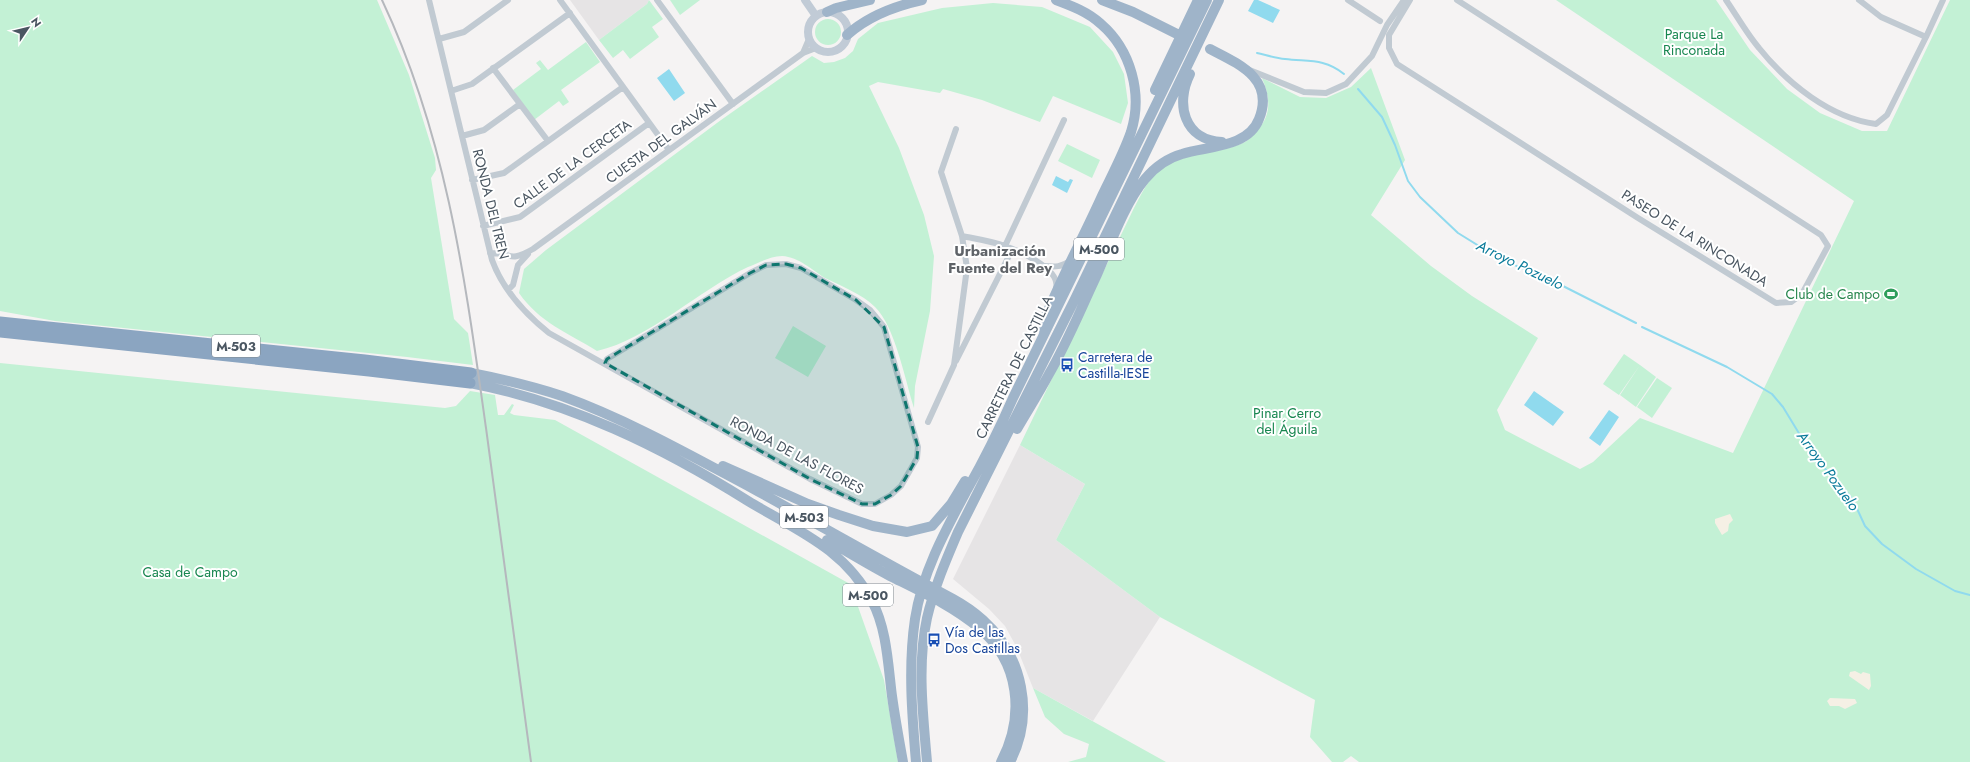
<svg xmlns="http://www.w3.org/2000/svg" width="1970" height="762" viewBox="0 0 1970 762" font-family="Jost,sans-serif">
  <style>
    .education { fill: #e6e4e5 }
    .green { fill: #c3f1d5 }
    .sand { fill: #f5f0e5 }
    .water { fill: #90daee }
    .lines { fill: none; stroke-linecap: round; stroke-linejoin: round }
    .stream { stroke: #90daee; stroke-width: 2 }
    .minor { stroke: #c1cad2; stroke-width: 6 }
    .secondary { stroke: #c1cbd6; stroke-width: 8 }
    .trunk { stroke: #9fb4c9; stroke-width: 10 }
    .motorway { stroke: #8ba5c1; stroke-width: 11 }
    .rail { stroke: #b5b8bd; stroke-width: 2 }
    .marked { fill: #0f766e; fill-opacity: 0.2; stroke: #0f766e; stroke-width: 3; stroke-dasharray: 8 5; stroke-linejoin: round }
    .labels { text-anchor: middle; stroke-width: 4; stroke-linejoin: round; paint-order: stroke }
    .shield { fill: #fff; stroke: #808990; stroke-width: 1 }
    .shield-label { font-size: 13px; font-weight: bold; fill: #4a5661 }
    .park-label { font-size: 14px; fill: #17864f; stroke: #fff }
    .street-label { font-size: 14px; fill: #4a5661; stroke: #fff }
    .leisure-label { font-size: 14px; fill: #27864d; stroke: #fff; text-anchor: end }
    .transit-label { font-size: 14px; fill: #164399; stroke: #fff; text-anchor: start }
    .neighbourhood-label { font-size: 15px; font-weight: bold; fill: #5f6368; stroke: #fff }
    .water-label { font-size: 15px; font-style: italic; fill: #0c7c9b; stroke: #fff }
  </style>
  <rect width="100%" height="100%" fill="#f5f3f3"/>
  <!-- education -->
  <path class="education" d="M570,0H649L647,4L599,40Z
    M1020,445L1085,484L1056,540L1160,617L1093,721L1033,688L1017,648L1005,626L989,609L953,579Z"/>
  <!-- green -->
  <path class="green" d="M0,0H377L409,75L435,158L436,170L431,178L454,319L468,333L473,365L407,357L55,321L0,311Z
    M649,0L663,19L652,27L659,37L630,59L623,50L613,58L599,40L647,4Z
    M670,0H700L680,15Z
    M1556,0H1716L1750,50L1787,89L1820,113L1862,131H1887L1950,0H1970V762H1359L1351,756L1343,762H1332L1310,737L1315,700L1160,617L1056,540L1085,484L1020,445L1133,210C1141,195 1148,178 1163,167C1186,150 1219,155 1245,142C1249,140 1254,133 1258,129C1272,115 1270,96 1262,78L1300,97L1326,98L1351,87L1371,68L1405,160L1371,215L1431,266L1472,296L1538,338L1497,410L1505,430L1580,469L1593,462L1640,418L1733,453L1854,201Z
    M993,3L1042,7L1090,27L1113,52L1124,74L1128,103L1121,124L1053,96L1040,122L982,100L943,89L940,93L878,82L869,86L899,148L924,215L934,256L930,311L915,386L914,408C905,380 895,326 875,307C862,294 841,286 825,278C812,270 799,257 782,256C770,256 759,263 748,267C699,290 649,339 597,351C567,332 540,323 519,293L524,269L546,250L721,120L812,56L824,63L834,62L845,58L853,51L858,39L878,23L942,8Z
    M815 32a13 13 0 1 1 26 0a13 13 0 1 1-26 0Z
    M586,42L600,62L561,90L569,102L563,106L559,101L534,120L513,90L541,69L536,63L540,60L548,70Z
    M1067,144L1100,160L1092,178L1058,161Z
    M793,326L826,346L808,377L775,358Z
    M1624,354L1640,365L1619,395L1603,384Z
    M0,363L445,408L456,406L470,391L495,395L498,415H504L512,404L514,405L510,413L514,415L555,420L850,584L884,680L898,762H0Z
    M1640,365L1656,377L1636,407L1620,395Z
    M1657,378L1672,388L1652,418L1637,407Z
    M1033,688L1166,762H1068L1086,757L1089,744L1064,734L1045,717Z"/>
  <!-- sand -->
  <path class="sand" d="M1730,514L1733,520L1729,524L1728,531L1722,535L1715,523V519Z
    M1855,671L1861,674L1863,672L1870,674L1871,686L1869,690L1849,676L1850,672Z
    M1830,698L1855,699L1857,703L1845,709L1839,706H1830L1827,701Z"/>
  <!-- water -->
  <path class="water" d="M1254,0H1258L1280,10L1273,23L1248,11Z
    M669,69L685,93L674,101L657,78Z
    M1056,176L1068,182L1070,179L1073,180L1067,193L1052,185Z
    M1534,391L1564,412L1553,426L1524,405Z
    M1609,410L1619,417L1600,446L1589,438Z"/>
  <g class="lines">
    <!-- stream -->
    <path class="stream" d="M1257,53C1266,55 1275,58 1285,59C1308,62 1324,58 1344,74
      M1358,89L1382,117L1395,145L1408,181L1420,197L1458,233L1500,259L1559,284L1636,323
      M1642,327L1727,367L1772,394L1783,407L1817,463L1832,474L1853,500L1865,526L1882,544L1916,569L1955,591L1970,595"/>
    <!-- minor -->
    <path class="minor" d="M429,0L492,260C503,290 524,313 549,333L810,479L862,504H875L891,495L901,486L917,458L918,447L884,327L870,310L856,300L801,268L786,264L766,265L750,273L607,359L605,363
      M560,0L669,150
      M657,0L733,104
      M1348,0L1380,21
      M1410,0L1389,35V48L1397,64L1638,218L1776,303L1791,302L1802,294L1828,246L1821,235L1457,0
      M1726,0C1737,16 1747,34 1759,48C1787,83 1830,118 1876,124L1887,115L1926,37
      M1859,0L1881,17L1926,37L1943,0
      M439,39L464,32L508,0
      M803,53L809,39
      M493,68L548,141
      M1247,69L1304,92L1326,93L1346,84L1372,56L1387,25L1404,0
      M451,91L472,84L570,13
      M462,136L484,130L520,104
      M472,180L504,173L623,87
      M483,226L520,217L649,123
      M962,236C976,239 991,241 1005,246C1019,251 1061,269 1056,288
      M1005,246L1064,120
      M490,253C513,253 508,263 533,249L803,53L816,48
      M1045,266C1055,267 1062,267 1070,261
      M508,290L513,285L518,265L528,254
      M956,361L1012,250
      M928,422L954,365L967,268L962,236L941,172L956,129"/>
    <!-- secondary -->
    <path class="secondary" d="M805,0L816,16
      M808 32a20 20 0 1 1 40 0a20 20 0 1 1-40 0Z"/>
    <!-- trunk -->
    <path class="trunk" d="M1102,0L1133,12L1177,34
      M827,12L836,8L870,0
      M847,35C868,16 895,6 922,0
      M1190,74C1175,104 1184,140 1222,142
      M1155,90L1198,0
      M1041,328C1058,284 1081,242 1101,198C1111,177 1123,155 1131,132C1143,94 1131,50 1101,24C1088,12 1072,6 1056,0
      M471,373C502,379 532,386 562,396C628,420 690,455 752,488C819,525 885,563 953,599C964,605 974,612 983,620C1023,656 1035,714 1010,762
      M470,383C570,402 662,447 748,501C796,530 844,548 872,601C887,629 888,665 892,696C895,718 899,740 903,762
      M1017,429C1028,410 1039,393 1049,374C1067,343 1080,311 1095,279C1109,248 1124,204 1145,179C1155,167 1168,158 1182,154C1207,146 1248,148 1259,119C1275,79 1239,64 1210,49
      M723,466L808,504L839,515L873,526L907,532L932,526L951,504L965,481
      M827,540C848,552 869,565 890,576C920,591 953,606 979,628C1020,662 1025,716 1001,762
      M916,762C912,715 908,666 915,619C922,573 945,531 967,490C984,460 999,430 1013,398L1207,0
      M927,762C923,715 917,664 927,618C934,588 946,560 958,532L1075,299L1219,0"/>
    <!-- motorway -->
    <path class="motorway" d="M0,322L365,360L471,373
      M0,332L369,371L470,383"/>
    <!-- rail -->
    <path class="rail" d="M382,0C447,138 465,279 486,428C501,539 516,651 531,762"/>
  </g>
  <!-- marked area -->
  <path class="marked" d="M786,264L801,268L856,300L884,327L918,447L917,458L901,486L891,495L875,504H862L810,479L605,363L607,359L750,273L766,265Z"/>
  <!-- icons -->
  <defs>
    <g id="stadium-bare" transform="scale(1.08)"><path d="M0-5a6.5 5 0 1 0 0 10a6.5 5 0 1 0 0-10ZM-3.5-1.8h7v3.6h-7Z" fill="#2e9e5b" stroke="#fff" stroke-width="2.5" paint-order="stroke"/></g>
    <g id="bus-bare" transform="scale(1.08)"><path d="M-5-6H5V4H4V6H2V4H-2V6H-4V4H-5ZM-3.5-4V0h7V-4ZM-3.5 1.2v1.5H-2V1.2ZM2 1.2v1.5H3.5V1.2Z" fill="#1a4fb4" stroke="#fff" stroke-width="2.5" paint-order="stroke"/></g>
  </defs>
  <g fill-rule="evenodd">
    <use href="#stadium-bare" x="1891" y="294"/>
    <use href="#bus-bare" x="1067" y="365"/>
    <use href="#bus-bare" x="934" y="640"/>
  </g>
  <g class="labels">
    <!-- shield labels -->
    <g class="shield">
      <rect x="1074" y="238" width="50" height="22" rx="3"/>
      <rect x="212" y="335" width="48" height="22" rx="3"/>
      <rect x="780" y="506" width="48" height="22" rx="3"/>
      <rect x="843" y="584" width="50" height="22" rx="3"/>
    </g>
    <g class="shield-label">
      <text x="1099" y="254">M-500</text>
      <text x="236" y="351">M-503</text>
      <text x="804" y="522">M-503</text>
      <text x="868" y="600">M-500</text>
    </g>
    <!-- park labels -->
    <g class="park-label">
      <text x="1694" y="39">Parque La<tspan x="1694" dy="16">Rinconada</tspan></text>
      <text x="1287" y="418">Pinar Cerro<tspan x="1287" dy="16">del Águila</tspan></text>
      <text x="190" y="577">Casa de Campo</text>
    </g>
    <!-- street labels -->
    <g class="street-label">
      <text transform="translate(661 141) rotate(-36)" y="5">CUESTA DEL GALVÁN</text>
      <text transform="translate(572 164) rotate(-36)" y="5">CALLE DE LA CERCETA</text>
      <text transform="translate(491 204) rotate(76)" y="5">RONDA DEL TREN</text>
      <text transform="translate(1695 238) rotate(32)" y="5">PASEO DE LA RINCONADA</text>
      <text transform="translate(1014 367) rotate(-64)" y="5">CARRETERA DE CASTILLA</text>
      <text transform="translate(797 455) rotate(28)" y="5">RONDA DE LAS FLORES</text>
    </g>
    <!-- leisure labels -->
    <g class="leisure-label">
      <text x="1880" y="299">Club de Campo</text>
    </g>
    <!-- transit labels -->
    <g class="transit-label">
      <text x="1078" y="362">Carretera de<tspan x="1078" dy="16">Castilla-IESE</tspan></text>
      <text x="945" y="637">Vía de las<tspan x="945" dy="16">Dos Castillas</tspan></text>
    </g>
    <!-- neighbourhood labels -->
    <g class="neighbourhood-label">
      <text x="1000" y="256">Urbanización<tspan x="1000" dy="17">Fuente del Rey</tspan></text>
    </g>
    <!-- water labels -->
    <g class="water-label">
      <text transform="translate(1520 265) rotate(26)" y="5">Arroyo Pozuelo</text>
      <text transform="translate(1828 471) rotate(54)" y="5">Arroyo Pozuelo</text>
    </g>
  </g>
  <!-- north arrow -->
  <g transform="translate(28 28) rotate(55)" stroke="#ffffff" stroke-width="3" paint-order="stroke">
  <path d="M0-3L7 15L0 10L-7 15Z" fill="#4a5661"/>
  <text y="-6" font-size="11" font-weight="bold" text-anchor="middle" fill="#4a5661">N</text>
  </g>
</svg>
